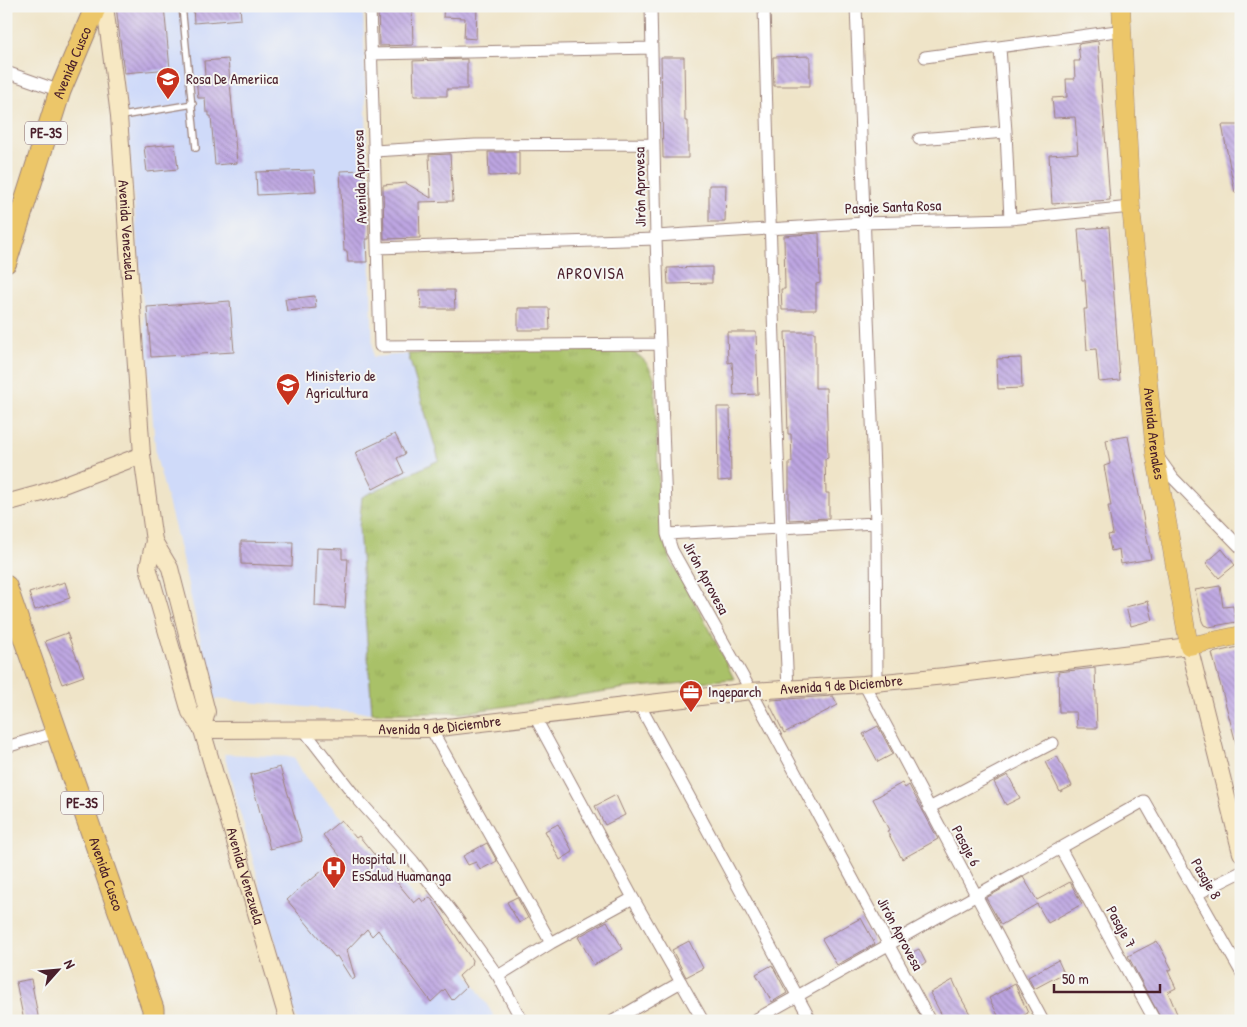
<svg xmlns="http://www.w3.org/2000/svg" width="1247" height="1027" viewBox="0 0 1247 1027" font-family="'Patrick Hand',sans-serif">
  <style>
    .built { fill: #cfdaf9 }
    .grass { fill: url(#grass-tufts); stroke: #7a7049 }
    .building { fill: url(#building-back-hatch) }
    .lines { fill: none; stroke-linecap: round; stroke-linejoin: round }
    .lane-casing { stroke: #9c827a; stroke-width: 8 }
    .street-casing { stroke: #9c827a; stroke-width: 13 }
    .secondary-casing { stroke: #9c827a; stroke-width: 18 }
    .primary-casing { stroke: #9c827a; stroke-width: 19 }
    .highway-casing { stroke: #9c827a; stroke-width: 23 }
    .lane { stroke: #fff; stroke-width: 5.5 }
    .street { stroke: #fff; stroke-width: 11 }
    .secondary { stroke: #f7e8c3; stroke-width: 16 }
    .primary { stroke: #ecc669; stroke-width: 18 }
    .highway { stroke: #ecc669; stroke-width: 21 }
    .labels { text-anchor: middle; stroke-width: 4; stroke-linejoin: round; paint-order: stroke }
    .shield { fill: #f6f6f2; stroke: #7e6067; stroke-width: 1 }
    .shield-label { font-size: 14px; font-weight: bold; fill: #4a1f2b }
    .street-label { font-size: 15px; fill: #4a1f2b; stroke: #f6f6f2 }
    .poi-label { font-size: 15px; fill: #4a1f2b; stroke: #f6f6f2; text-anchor: start }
    .neighbourhood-label { font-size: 16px; letter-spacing: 1px; fill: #4a1f2b; stroke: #f6f6f2 }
  </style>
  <defs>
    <pattern id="grass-tufts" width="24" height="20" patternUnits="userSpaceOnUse" patternTransform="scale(1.25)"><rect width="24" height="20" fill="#a9c167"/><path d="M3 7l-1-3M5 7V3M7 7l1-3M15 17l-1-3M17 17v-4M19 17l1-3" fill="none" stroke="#93a55a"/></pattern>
    <pattern id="building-back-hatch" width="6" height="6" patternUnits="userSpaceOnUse" patternTransform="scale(1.25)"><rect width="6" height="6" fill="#bda6e2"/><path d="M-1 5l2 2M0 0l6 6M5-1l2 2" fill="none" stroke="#9c87b7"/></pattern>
  </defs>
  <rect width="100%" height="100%" fill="#f6f6f2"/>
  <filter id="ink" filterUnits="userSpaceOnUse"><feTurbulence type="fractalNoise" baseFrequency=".02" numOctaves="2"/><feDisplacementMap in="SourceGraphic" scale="10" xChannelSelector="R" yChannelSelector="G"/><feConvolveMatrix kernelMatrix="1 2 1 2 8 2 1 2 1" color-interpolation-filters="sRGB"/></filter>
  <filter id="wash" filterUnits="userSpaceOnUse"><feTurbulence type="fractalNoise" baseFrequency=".0096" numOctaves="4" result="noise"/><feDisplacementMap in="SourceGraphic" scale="20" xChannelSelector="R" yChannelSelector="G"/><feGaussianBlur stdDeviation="1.12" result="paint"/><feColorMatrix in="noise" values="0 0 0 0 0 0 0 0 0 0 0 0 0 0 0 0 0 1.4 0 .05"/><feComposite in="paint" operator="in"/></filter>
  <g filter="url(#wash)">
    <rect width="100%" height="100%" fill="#efe4c8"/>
    <!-- built -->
    <path class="built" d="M117,6H363L373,357L408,354L439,461L359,527L372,713L214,699L176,532L156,456Z
      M224,754L294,757L306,779L380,858L434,920L497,1021H297Z"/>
    <!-- grass -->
    <path class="grass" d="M590,348C620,348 641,345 654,377L661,534L670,559L709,628L734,679L626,688L462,713H372L359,527L362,497L439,460L408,354Z"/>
    <g id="blocks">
      <!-- building -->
      <path class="building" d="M116,6H164L170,69L124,73Z
        M193,6H240L241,19L194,23Z
        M378,6H412L413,45L379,46Z
        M444,6H477L476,39L464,38L465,18L443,17Z
        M1098,41L1110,200L1052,204L1049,155L1078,153L1075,117L1054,118L1052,98L1067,97L1066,79H1075L1074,61H1080L1078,44Z
        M810,56V86H774L773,57Z
        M661,57H684L685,121H688V158H663Z
        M228,59L237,163L215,165L211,116H209V112H206L205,98H198L196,77H205L204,61Z
        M467,59V89H447V96H414L413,61Z
        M1222,125H1241V192L1235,193Z
        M175,144L178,169L147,172L144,147Z
        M488,152H519V175L489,176Z
        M450,154L453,201L419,202L420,238L384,239L383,185L406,183L431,198L429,155Z
        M314,170L316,192L257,195L256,172Z
        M363,170L364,187L368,186L369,239H366L367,262H348L347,251H344L340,171Z
        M709,185H726L725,222H709Z
        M1109,227L1120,380L1099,382L1096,349L1087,350L1084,309H1087L1085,280H1082L1078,229Z
        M819,233L820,283L816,284V310H782L781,289H785L784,236Z
        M712,267V283L668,284L667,268Z
        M420,290H454L455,309H421Z
        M315,296L316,308L287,311L285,299Z
        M230,301L234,352L151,357L147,307Z
        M518,308H549L550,330H518Z
        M727,332H756L758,394L734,395L732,362L728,363Z
        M785,332H815V388H826L828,458L825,459L826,493H829V518L789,520V462H792L791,434H788Z
        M1021,358L1022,388L998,389L997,359Z
        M717,407H730L731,480L718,481Z
        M395,434L405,454L397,458L404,473L373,489L355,453Z
        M1128,436L1151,559L1121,564L1119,549L1111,551L1108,535L1113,534L1108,506H1111L1104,466L1110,464L1106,440Z
        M241,541L293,542L292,566L241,564Z
        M317,548L342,549V559H348L345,608L315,606Z
        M1222,549L1235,565L1219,578L1206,563Z
        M65,582L70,598L35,610L29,593Z
        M1220,586L1223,607L1233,606L1236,622L1209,627L1204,625L1202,621L1195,590Z
        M1148,601L1153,620L1131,626L1126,607Z
        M67,633L84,676L62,684L45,641Z
        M1238,647L1241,658V747H1237L1212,653Z
        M1095,668L1097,728H1077L1076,712H1059L1058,672Z
        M833,696L838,705L784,733L770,705L771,700Z
        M878,726L893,754L878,762L863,734Z
        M1057,756L1072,786L1060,792L1045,762Z
        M280,767L302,841L270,849L250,775Z
        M1008,775L1020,798L1006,805L994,782Z
        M902,783L905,788L909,785L938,839L902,859L887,831L889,830L873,799Z
        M616,795L625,815L605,825L595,806Z
        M341,820L356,838L359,836L414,903L420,898L423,902L430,897L472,960L471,965L459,976L466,987L452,1000L445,989L431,1002L378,930L372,936L367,929L347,950L355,978L352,980L337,956L335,957L287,900L310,879L311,880L340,856L323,835Z
        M558,824L573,852L560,860L545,831Z
        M487,843L497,861L480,870L476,862L468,865L463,856Z
        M1023,877L1037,900L1070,882L1082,904L1048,923L1037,904L1001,925L986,898Z
        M517,897L528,918L519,923L507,902Z
        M861,918L875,944L837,965L822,939Z
        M607,921L623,949L594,965L578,937Z
        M689,941L703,968L686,977L672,950Z
        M1157,941L1172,969L1168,971L1176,988L1168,992L1180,1021H1162L1128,956Z
        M919,949L926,963L916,969L909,954Z
        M1058,960L1064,973L1034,989L1028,977Z
        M772,965L787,993L772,1002L756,974Z
        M31,979L39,1021H24L16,982Z
        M953,980L960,996L974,1021H945L930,993Z
        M1015,984L1028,1013L1013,1021H1001L989,998Z"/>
    </g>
  </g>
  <g filter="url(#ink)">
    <use href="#blocks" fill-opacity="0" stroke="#9c827a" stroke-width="1"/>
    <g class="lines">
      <!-- lane casing -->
      <g class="lane-casing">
        <path id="lane" d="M182,6L196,148
          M122,116L193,104"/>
      </g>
      <!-- street casing -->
      <g class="street-casing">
        <path id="street" d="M370,6L380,346L660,344
          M651,6L656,239L667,534L672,550L751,691L930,1021
          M764,6C770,234 777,461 788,689
          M856,6L876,523L877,682
          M1000,48L1006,132L1010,219
          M371,54L652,48
          M925,57L1124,30
          M6,72L60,91
          M919,139L1006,132
          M374,151L475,145L654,144
          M656,236L864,223L1010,219L1131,207
          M377,248L656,239
          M1158,457L1173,478L1241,548
          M667,534L876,523
          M864,684L1043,1021
          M639,704L811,1021
          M535,717L633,898L703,1021
          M303,729L355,796L413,861L453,913L498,976L522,1021
          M431,729L551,943
          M6,747L57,732
          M929,808L1053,743
          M1060,848L1155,1021
          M1197,894L1241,872
          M498,976L551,943L633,898
          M613,1021L681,982
          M753,1021L1144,801L1241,972
          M1240,1021L1241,1020"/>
      </g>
      <!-- secondary casing -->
      <g class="secondary-casing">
        <g id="secondary">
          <path id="s1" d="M105,6L119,116L142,455L154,541L148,567L190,712L202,730L288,1021"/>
          <path d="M6,503L42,493L142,455"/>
          <path d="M154,541L170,568L207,712L202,730"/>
          <path id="s2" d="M202,730L431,729L751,691L864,684L945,676L1189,646L1241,853"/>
        </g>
      </g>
      <!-- primary casing -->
      <g class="primary-casing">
        <g id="primary">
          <path id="s3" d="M1121,6L1131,207L1155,453L1189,646L1241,635"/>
        </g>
      </g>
      <!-- highway casing -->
      <g class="highway-casing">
        <g id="highway">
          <path id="s4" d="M6,262L60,91L96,6"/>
          <path id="s5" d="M6,586L153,1009V1021"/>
        </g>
      </g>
      <!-- lane -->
      <use href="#lane" class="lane"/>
      <!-- street -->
      <use href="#street" class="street"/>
      <!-- secondary -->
      <use href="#secondary" class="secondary"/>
      <!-- primary -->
      <use href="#primary" class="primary"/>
      <!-- highway -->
      <use href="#highway" class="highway"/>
    </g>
  </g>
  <!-- icons -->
  <defs>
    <g id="school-pin" transform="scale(1.25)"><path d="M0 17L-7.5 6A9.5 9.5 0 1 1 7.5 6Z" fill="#c8321e" stroke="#f6f6f2"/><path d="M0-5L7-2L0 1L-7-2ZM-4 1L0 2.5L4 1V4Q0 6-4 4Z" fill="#fff"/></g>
    <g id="office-pin" transform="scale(1.25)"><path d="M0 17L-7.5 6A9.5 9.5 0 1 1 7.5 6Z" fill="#c8321e" stroke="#f6f6f2"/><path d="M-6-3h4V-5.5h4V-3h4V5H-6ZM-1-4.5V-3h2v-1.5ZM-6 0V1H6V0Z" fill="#fff"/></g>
    <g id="hospital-pin" transform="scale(1.25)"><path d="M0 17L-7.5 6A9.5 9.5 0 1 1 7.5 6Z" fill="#c8321e" stroke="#f6f6f2"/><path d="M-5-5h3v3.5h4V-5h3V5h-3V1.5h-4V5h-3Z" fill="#fff"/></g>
  </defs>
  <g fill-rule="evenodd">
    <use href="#school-pin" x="168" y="79"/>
    <use href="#school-pin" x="288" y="385"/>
    <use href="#office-pin" x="691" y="692"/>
    <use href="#hospital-pin" x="334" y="868"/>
  </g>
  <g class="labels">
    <!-- shield labels -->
    <g class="shield">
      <rect x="25" y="121.5" width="42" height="23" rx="4"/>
      <rect x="61" y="791.5" width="42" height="23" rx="4"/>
    </g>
    <g class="shield-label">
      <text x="46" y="138">PE-3S</text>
      <text x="82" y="808">PE-3S</text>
    </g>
    <!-- street labels -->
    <g class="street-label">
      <text dy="5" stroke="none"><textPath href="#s4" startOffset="210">Avenida Cusco</textPath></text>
      <text transform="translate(360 177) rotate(-92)" y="5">Avenida Aprovesa</text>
      <text transform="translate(640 187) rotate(-91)" y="5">Jirón Aprovesa</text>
      <text transform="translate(893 207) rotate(-2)" y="5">Pasaje Santa Rosa</text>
      <text dy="5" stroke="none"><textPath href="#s1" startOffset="225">Avenida Venezuela</textPath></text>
      <text dy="5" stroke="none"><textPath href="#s3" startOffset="429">Avenida Arenales</textPath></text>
      <text transform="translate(706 578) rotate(62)" y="5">Jirón Aprovesa</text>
      <text dy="5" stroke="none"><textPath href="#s2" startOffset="642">Avenida 9 de Diciembre</textPath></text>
      <text dy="5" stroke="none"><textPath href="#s2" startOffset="238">Avenida 9 de Diciembre</textPath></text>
      <text transform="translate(966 846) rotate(62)" y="5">Pasaje 6</text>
      <text dy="5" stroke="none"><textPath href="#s5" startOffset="305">Avenida Cusco</textPath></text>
      <text dy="5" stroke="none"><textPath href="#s1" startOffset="889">Avenida Venezuela</textPath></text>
      <text transform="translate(1206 879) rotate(60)" y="5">Pasaje 8</text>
      <text transform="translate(1121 927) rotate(61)" y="5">Pasaje 7</text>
      <text transform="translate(900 934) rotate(62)" y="5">Jirón Aprovesa</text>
    </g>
    <!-- poi labels -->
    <g class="poi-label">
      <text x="186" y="84">Rosa De Ameriica</text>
      <text x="306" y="381">Ministerio de<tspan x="306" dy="17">Agricultura</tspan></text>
      <text x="708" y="697">Ingeparch</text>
      <text x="352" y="864">Hospital II<tspan x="352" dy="17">EsSalud Huamanga</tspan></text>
    </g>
    <!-- neighbourhood labels -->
    <g class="neighbourhood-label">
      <text x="591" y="279">APROVISA</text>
    </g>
  </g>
  <!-- margin -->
  <rect width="1247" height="1027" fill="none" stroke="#f6f6f2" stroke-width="25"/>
  <!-- north arrow -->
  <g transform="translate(58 970) rotate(63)" stroke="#f6f6f2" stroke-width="4" paint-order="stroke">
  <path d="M0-4L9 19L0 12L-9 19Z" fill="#4a1f2b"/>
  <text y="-8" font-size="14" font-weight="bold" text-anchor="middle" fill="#4a1f2b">N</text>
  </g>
  <!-- scale -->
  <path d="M1054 984v8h106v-8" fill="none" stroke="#4a1f2b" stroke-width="2.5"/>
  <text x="1062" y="984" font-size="15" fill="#4a1f2b" stroke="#f6f6f2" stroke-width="4" paint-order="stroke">50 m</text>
</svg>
